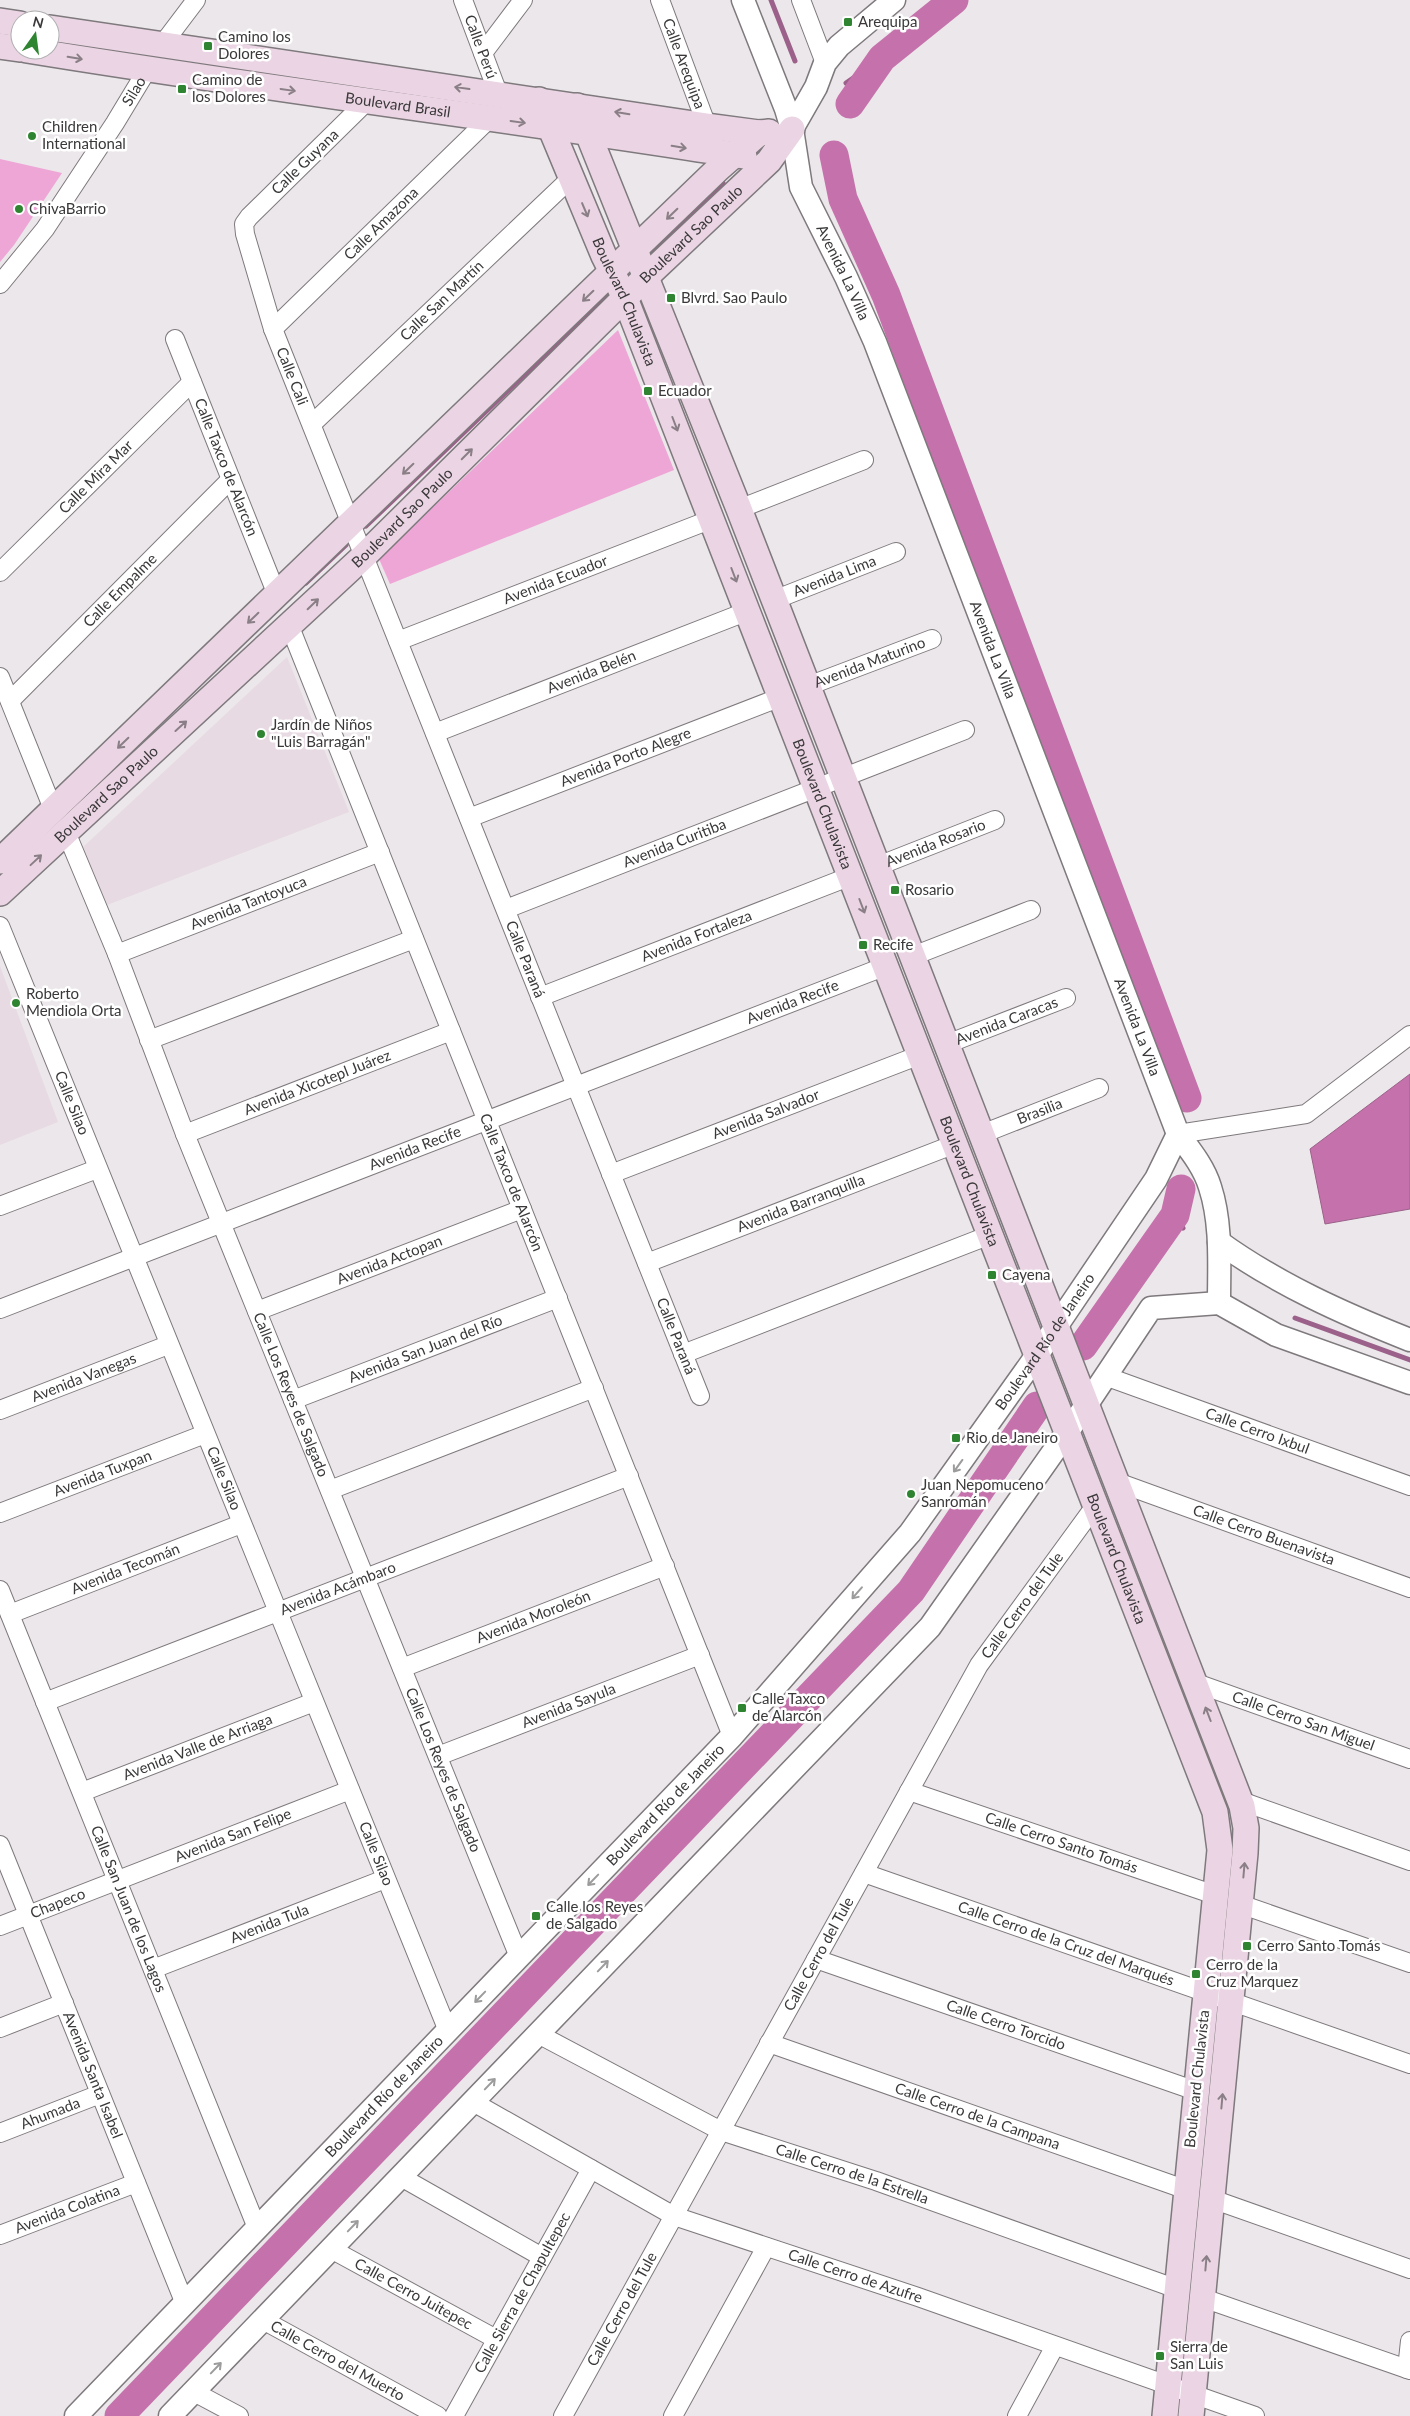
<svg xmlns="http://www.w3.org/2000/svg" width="1410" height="2416" viewBox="0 0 1410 2416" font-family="Lato,sans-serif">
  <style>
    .built { fill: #e7dae2 }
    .green { fill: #eea6d7 }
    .water { fill: #c572ac; stroke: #9b618a }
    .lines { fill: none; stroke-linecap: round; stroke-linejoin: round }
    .stream { stroke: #9b618a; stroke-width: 5 }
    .river { stroke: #c572ac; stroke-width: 29 }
    .minor-casing { stroke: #7e797c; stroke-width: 20 }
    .tertiary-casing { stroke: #7e797c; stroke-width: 25 }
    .secondary-casing { stroke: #7e797c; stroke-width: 28 }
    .minor { stroke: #fff; stroke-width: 18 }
    .tertiary { stroke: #fff; stroke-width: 22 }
    .secondary { stroke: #ebd5e4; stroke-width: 25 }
    .oneway { stroke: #8a7f86 }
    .oneway2 { stroke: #9c9c9c }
    .poi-dot { fill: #2f8431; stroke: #fff; stroke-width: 2 }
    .labels { text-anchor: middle; stroke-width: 5; stroke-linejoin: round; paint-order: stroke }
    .poi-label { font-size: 15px; fill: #3a3839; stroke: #fff; text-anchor: start }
    .street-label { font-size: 15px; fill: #3a3839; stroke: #fff }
  </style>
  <rect width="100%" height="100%" fill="#ece7ea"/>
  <!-- built -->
  <path class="built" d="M287,657L349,812L107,905L83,847Z
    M0,966L58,1122L0,1145Z"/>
  <!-- green -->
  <path class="green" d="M0,159L62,173L14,245L0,262Z
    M618,330L674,470L390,584L379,559Z"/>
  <!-- water -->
  <path class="water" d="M1410,1074V1209L1325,1224L1310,1149Z"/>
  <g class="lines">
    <!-- stream -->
    <path class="stream" d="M771,0L795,61
      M85,46L195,63
      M237,69L249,70
      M846,83L882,58
      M651,252L723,183
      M366,526L608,295
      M306,583L346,545
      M1175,1215L1183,1228
      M1295,1318L1410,1360"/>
    <!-- river -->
    <path class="river" d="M850,104L882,58L954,0
      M834,155L843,199L886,295L1187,1098
      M1083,1346L1175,1215L1181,1189
      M119,2416L911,1591L1037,1406"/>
    <!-- minor casing -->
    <g class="minor-casing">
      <g id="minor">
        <path id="s1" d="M463,0L498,93"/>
        <path id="s2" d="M660,0L707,126"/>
        <path d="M801,0L825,63"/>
        <path d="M162,45L196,0"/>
        <path d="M483,53L523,0"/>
        <path id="s3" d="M367,101L249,217L244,224L245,234L273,329L700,1396"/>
        <path id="s4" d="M0,284L45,229L115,123L147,70"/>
        <path id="s5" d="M273,329L490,118"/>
        <path id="s6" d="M175,339L277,595"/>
        <path id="s7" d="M312,424L571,178"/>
        <path d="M739,509L864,460"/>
        <path id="s8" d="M0,572L192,382"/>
        <path id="s9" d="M774,600L896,552"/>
        <path id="s10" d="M290,627L732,1736"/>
        <path id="s11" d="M398,641L712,519"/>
        <path d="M0,677L53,809"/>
        <path id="s12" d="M808,686L932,639"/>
        <path id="s13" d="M10,701L231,479"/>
        <path id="s14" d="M435,733L748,611"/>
        <path id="s15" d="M469,818L781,697"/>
        <path id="s16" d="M66,832L117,954L185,1134L519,1957"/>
        <path id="s17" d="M878,866L995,820"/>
        <path id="s18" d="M506,909L965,730"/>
        <path id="s19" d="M0,926L448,2031"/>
        <path id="s20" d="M117,954L380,852"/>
        <path d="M913,956L1031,910"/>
        <path id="s21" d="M540,997L851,876"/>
        <path d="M149,1040L414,939"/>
        <path id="s22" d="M947,1044L1066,998"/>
        <path id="s23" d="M185,1134L451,1031"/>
        <path id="s24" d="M982,1134L1099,1088"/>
        <path d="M1178,1134L1306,1114L1410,1035"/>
        <path id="s25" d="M611,1174L920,1055"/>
        <path d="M0,1206L97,1169"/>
        <path id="s26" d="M647,1263L955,1144"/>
        <path id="s27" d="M0,1309L886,966"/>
        <path id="s28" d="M257,1311L522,1209"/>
        <path d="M683,1354L990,1235"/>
        <path id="s29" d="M1105,1376L1410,1486"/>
        <path id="s30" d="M293,1400L558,1298"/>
        <path id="s31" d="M0,1410L168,1345"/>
        <path id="s32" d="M1117,1482L1410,1588"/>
        <path d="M330,1490L594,1388"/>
        <path id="s33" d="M0,1513L205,1434"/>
        <path id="s34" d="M0,1590L257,2228"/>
        <path id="s35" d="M10,1614L241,1524"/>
        <path id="s36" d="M402,1668L665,1566"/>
        <path id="s37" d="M1196,1683L1410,1759"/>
        <path id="s38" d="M45,1702L629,1476"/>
        <path id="s39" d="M438,1756L700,1655"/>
        <path id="s40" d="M909,1791L1215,1895"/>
        <path id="s41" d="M82,1792L314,1702"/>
        <path d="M1241,1801L1410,1861"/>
        <path id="s42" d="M0,1845L185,2304"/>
        <path id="s43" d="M864,1873L1410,2064"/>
        <path d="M1240,1904L1410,1963"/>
        <path id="s44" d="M0,1926L350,1790"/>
        <path id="s45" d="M816,1959L1196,2091"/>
        <path id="s46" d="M153,1969L385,1879"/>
        <path d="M0,2028L64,2003"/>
        <path id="s47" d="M538,2034L721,2131L876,2181L1177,2289"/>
        <path id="s48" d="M769,2043L1187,2190"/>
        <path id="s49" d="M473,2102L674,2216L918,2297L1255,2416"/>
        <path id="s50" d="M0,2133L100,2094"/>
        <path d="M401,2177L542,2257"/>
        <path d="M1212,2199L1410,2269"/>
        <path id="s51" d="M0,2235L136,2183"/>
        <path id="s52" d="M331,2249L496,2339"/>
        <path d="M1203,2298L1410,2370"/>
        <path id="s53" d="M263,2320L438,2416"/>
        <path d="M1407,2369L1410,2341"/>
        <path d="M194,2392L239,2416"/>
        <path id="s54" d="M454,2416L591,2169"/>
        <path id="s55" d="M563,2416L979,1665L1095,1506"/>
        <path d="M673,2416L766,2247"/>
        <path d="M1017,2416L1055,2346"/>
      </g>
    </g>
    <!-- tertiary casing -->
    <g class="tertiary-casing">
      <g id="tertiary">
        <path id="s56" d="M743,0L786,109L792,129L801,187L846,277L875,342L1178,1134C1190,1150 1204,1167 1210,1187C1222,1224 1219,1265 1219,1303"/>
        <path d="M792,129L816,87L825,63L839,46L894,0"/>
        <path d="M1219,1242C1277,1284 1344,1314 1410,1340"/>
        <path id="s57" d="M76,2416L732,1736L910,1533L1037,1355L1156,1179L1178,1134"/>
        <path d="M170,2416L930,1627L1087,1404L1151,1308L1219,1303L1276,1335L1410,1383"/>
      </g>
    </g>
    <!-- secondary casing -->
    <g class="secondary-casing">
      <g id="secondary">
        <path d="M0,21L20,24"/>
        <path d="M50,28L707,126L759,133L769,132"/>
        <path d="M0,46L20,49"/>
        <path id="s58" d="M27,50C265,89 505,118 744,156"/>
        <path id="s59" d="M539,100L604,256L625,298L1215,1812L1220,1850L1165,2416"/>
        <path d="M577,106L739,509L1242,1806L1246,1828L1245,1853L1191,2416"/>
        <path d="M0,861L719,168L759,133"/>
        <path id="s60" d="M0,893L364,556L647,276L769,161L792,129"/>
      </g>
    </g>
    <!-- minor -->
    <use href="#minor" class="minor"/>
    <!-- tertiary -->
    <use href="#tertiary" class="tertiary"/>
    <!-- secondary -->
    <use href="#secondary" class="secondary"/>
  </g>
  <!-- one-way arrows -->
  <defs><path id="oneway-shaft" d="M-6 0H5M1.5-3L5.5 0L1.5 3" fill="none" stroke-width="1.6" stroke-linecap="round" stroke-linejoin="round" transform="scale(1.25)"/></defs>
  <g class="oneway">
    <use href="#oneway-shaft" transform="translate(75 58) rotate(9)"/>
    <use href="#oneway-shaft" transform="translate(462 88) rotate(-172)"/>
    <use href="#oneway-shaft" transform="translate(288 90) rotate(8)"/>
    <use href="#oneway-shaft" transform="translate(622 113) rotate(-171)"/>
    <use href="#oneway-shaft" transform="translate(518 122) rotate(8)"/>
    <use href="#oneway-shaft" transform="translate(679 147) rotate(9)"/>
    <use href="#oneway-shaft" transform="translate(585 210) rotate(67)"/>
    <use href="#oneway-shaft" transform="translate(672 214) rotate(136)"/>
    <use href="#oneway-shaft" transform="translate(588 296) rotate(136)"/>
    <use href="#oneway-shaft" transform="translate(675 424) rotate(69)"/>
    <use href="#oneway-shaft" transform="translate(467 454) rotate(-45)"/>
    <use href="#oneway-shaft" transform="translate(408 469) rotate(136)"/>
    <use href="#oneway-shaft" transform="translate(734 575) rotate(69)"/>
    <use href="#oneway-shaft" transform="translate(313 604) rotate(-44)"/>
    <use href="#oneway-shaft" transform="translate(253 618) rotate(136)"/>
    <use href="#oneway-shaft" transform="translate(181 726) rotate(-42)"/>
    <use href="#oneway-shaft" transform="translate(123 743) rotate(136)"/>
    <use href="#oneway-shaft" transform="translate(36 860) rotate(-43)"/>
    <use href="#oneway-shaft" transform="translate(862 906) rotate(69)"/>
    <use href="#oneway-shaft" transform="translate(1208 1714) rotate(-111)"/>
    <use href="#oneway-shaft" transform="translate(1244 1870) rotate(-85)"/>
    <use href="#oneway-shaft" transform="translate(1222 2101) rotate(-85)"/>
    <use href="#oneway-shaft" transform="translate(1206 2263) rotate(-85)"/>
  </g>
  <g class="oneway2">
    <use href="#oneway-shaft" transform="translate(958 1466) rotate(126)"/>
    <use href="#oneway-shaft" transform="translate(857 1593) rotate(131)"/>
    <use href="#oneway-shaft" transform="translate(593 1880) rotate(134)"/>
    <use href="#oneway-shaft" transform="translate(603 1966) rotate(-46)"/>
    <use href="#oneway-shaft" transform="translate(480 1997) rotate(134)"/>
    <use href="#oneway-shaft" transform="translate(490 2084) rotate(-46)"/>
    <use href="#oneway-shaft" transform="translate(353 2226) rotate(-46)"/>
    <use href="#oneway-shaft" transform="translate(216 2368) rotate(-46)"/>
  </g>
  <!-- markers -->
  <g class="poi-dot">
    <rect x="843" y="17" width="10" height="10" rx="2.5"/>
    <rect x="203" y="41" width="10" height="10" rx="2.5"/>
    <rect x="177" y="84" width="10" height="10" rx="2.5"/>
    <circle cx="32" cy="136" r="5"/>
    <circle cx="19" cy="209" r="5"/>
    <rect x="666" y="293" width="10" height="10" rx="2.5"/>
    <rect x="643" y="386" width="10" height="10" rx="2.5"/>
    <circle cx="261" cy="734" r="5"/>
    <rect x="890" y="885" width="10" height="10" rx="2.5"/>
    <rect x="858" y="940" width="10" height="10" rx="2.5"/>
    <circle cx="16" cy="1003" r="5"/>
    <rect x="987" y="1270" width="10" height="10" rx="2.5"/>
    <rect x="951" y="1433" width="10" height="10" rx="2.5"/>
    <circle cx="911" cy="1494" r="5"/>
    <rect x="737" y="1703" width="10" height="10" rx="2.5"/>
    <rect x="531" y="1911" width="10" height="10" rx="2.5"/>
    <rect x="1242" y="1941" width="10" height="10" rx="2.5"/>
    <rect x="1191" y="1969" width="10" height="10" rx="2.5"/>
    <rect x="1155" y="2351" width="10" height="10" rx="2.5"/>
  </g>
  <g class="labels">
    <!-- poi labels -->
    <g class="poi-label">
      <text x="858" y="27">Arequipa</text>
      <text x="218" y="42">Camino los<tspan x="218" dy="17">Dolores</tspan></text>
      <text x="192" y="85">Camino de<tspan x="192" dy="17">los Dolores</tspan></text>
      <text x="42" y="132">Children<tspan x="42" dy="17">International</tspan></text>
      <text x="29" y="214">ChivaBarrio</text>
      <text x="681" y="303">Blvrd. Sao Paulo</text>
      <text x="658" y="396">Ecuador</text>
      <text x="271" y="730">Jardín de Niños<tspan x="271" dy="17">"Luis Barragán"</tspan></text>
      <text x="905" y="895">Rosario</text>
      <text x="873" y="950">Recife</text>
      <text x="26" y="999">Roberto<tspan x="26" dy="17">Mendiola Orta</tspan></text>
      <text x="1002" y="1280">Cayena</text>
      <text x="966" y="1443">Rio de Janeiro</text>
      <text x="921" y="1490">Juan Nepomuceno<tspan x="921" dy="17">Sanromán</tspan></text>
      <text x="752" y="1704">Calle Taxco<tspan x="752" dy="17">de Alarcón</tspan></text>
      <text x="546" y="1912">Calle los Reyes<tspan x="546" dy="17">de Salgado</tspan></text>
      <text x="1257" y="1951">Cerro Santo Tomás</text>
      <text x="1206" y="1970">Cerro de la<tspan x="1206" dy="17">Cruz Marquez</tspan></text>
      <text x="1170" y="2352">Sierra de<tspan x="1170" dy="17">San Luis</tspan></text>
    </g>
    <!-- street labels -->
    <g class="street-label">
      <text dy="5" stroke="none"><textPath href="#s1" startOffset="50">Calle Perú</textPath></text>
      <text dy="5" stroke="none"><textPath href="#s2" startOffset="68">Calle Arequipa</textPath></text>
      <text dy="5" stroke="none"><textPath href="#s4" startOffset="235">Silao</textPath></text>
      <text dy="5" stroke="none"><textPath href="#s58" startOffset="375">Boulevard Brasil</textPath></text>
      <text transform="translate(305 162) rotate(-44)" y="5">Calle Guyana</text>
      <text dy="5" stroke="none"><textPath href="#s5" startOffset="151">Calle Amazona</textPath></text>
      <text dy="5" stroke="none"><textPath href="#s60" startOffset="955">Boulevard Sao Paulo</textPath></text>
      <text dy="5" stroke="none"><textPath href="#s56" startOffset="292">Avenida La Villa</textPath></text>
      <text dy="5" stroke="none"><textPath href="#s7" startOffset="179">Calle San Martín</textPath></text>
      <text dy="5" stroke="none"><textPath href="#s59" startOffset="219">Boulevard Chulavista</textPath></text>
      <text dy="5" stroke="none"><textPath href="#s3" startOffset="334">Calle Cali</textPath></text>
      <text dy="5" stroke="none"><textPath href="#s6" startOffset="138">Calle Taxco de Alarcón</textPath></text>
      <text dy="5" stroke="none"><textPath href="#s8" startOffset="135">Calle Mira Mar</textPath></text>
      <text dy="5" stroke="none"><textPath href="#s60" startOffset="550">Boulevard Sao Paulo</textPath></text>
      <text dy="5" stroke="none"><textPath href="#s9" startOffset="65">Avenida Lima</textPath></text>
      <text dy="5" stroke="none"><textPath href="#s11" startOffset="169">Avenida Ecuador</textPath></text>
      <text dy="5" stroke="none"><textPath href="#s13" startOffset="156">Calle Empalme</textPath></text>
      <text dy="5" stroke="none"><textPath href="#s56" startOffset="698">Avenida La Villa</textPath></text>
      <text dy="5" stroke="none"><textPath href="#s12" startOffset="66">Avenida Maturino</textPath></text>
      <text dy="5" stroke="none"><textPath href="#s14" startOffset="168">Avenida Belén</textPath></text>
      <text dy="5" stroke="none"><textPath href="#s15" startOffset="168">Avenida Porto Alegre</textPath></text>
      <text dy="5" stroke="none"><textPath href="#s60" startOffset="145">Boulevard Sao Paulo</textPath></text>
      <text dy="5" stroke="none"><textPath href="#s59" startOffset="759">Boulevard Chulavista</textPath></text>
      <text dy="5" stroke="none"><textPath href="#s18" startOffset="181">Avenida Curitiba</textPath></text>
      <text dy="5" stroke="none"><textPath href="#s17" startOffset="62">Avenida Rosario</textPath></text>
      <text dy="5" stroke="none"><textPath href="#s20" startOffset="141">Avenida Tantoyuca</textPath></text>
      <text dy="5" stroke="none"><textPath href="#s21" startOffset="168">Avenida Fortaleza</textPath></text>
      <text dy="5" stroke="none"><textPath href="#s3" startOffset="962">Calle Paraná</textPath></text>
      <text dy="5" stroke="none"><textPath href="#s27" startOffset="850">Avenida Recife</textPath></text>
      <text dy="5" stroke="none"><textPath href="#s22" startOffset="64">Avenida Caracas</textPath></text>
      <text dy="5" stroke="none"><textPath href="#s56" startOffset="1102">Avenida La Villa</textPath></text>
      <text dy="5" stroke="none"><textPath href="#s23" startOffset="142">Avenida Xicotepl Juárez</textPath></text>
      <text dy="5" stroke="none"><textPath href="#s19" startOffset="191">Calle Silao</textPath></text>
      <text dy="5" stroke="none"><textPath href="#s24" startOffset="62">Brasilia</textPath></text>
      <text dy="5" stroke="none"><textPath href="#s25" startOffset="166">Avenida Salvador</textPath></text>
      <text dy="5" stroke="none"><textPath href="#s27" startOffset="445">Avenida Recife</textPath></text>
      <text dy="5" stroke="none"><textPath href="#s59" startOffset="1164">Boulevard Chulavista</textPath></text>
      <text dy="5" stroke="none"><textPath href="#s10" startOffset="598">Calle Taxco de Alarcón</textPath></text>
      <text dy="5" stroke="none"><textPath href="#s26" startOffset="165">Avenida Barranquilla</textPath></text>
      <text dy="5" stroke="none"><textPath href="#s28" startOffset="142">Avenida Actopan</textPath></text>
      <text dy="5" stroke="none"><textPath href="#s3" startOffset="1368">Calle Paraná</textPath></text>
      <text dy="5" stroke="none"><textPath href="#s57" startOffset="1449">Boulevard Río de Janeiro</textPath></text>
      <text dy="5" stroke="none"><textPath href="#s30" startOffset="142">Avenida San Juan del Río</textPath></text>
      <text dy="5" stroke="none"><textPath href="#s31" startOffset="90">Avenida Vanegas</textPath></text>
      <text dy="5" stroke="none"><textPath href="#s16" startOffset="606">Calle Los Reyes de Salgado</textPath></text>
      <text dy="5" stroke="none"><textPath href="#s29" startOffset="162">Calle Cerro Ixbul</textPath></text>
      <text dy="5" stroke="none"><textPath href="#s33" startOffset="110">Avenida Tuxpan</textPath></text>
      <text dy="5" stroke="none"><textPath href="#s19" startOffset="596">Calle Silao</textPath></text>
      <text dy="5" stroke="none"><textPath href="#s32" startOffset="156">Calle Cerro Buenavista</textPath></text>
      <text dy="5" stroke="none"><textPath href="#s59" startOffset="1569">Boulevard Chulavista</textPath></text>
      <text dy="5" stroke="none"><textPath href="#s35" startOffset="124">Avenida Tecomán</textPath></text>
      <text dy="5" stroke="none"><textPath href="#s38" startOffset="314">Avenida Acámbaro</textPath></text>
      <text dy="5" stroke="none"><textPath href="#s55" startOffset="932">Calle Cerro del Tule</textPath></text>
      <text dy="5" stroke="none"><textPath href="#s36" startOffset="141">Avenida Moroleón</textPath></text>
      <text dy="5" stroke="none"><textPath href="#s39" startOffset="140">Avenida Sayula</textPath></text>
      <text dy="5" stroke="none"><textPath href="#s37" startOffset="114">Calle Cerro San Miguel</textPath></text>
      <text dy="5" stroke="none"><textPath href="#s41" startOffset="124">Avenida Valle de Arriaga</textPath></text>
      <text dy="5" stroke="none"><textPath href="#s16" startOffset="1011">Calle Los Reyes de Salgado</textPath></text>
      <text dy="5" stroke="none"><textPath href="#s57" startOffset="849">Boulevard Río de Janeiro</textPath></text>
      <text dy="5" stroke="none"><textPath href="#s44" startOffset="250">Avenida San Felipe</textPath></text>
      <text dy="5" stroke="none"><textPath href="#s40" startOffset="161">Calle Cerro Santo Tomás</textPath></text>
      <text dy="5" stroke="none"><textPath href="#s19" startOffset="1001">Calle Silao</textPath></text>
      <text dy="5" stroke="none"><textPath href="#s44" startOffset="62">Chapeco</textPath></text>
      <text dy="5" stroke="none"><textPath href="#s34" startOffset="344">Calle San Juan de los Lagos</textPath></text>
      <text dy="5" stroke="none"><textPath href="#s46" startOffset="125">Avenida Tula</textPath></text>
      <text dy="5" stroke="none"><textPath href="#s43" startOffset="214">Calle Cerro de la Cruz del Marqués</textPath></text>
      <text dy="5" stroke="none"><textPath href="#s55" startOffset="528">Calle Cerro del Tule</textPath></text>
      <text dy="5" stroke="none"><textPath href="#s45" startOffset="201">Calle Cerro Torcido</textPath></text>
      <text dy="5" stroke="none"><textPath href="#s42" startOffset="248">Avenida Santa Isabel</textPath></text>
      <text transform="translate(1197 2079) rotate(-84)" y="5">Boulevard Chulavista</text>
      <text dy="5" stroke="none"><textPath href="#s57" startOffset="444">Boulevard Río de Janeiro</textPath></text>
      <text dy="5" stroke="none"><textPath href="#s50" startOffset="54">Ahumada</textPath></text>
      <text dy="5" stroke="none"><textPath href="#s48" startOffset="221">Calle Cerro de la Campana</textPath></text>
      <text dy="5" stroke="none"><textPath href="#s47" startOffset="345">Calle Cerro de la Estrella</textPath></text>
      <text dy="5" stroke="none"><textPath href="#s51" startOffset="72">Avenida Colatina</textPath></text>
      <text dy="5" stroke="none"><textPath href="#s49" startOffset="422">Calle Cerro de Azufre</textPath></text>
      <text dy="5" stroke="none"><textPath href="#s54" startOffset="141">Calle Sierra de Chapultepec</textPath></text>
      <text dy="5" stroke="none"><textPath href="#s52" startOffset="94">Calle Cerro Juitepec</textPath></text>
      <text dy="5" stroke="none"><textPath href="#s55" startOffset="122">Calle Cerro del Tule</textPath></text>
      <text dy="5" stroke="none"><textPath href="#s53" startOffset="85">Calle Cerro del Muerto</textPath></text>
    </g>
  </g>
  <!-- north arrow -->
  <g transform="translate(35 35) rotate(14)"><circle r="24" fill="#ffffff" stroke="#b0afb0"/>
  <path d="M0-4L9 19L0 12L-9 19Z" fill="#2f8431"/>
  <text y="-8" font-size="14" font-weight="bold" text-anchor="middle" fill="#3a3839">N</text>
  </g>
</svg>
